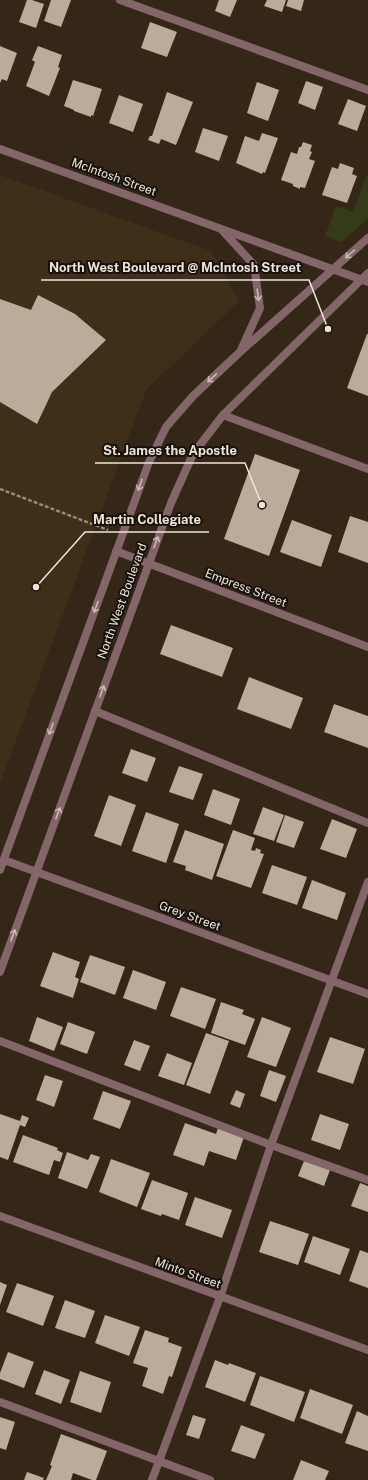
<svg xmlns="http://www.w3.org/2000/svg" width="368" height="1480" viewBox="0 0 368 1480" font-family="'Public Sans',sans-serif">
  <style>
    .built { fill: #3f2e18 }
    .green { fill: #333b19 }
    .building { fill: #bbab98 }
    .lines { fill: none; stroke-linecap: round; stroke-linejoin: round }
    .path { stroke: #948a7d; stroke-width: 2.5; stroke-dasharray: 4 2; stroke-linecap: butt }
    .lane { stroke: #84666a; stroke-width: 8 }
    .street { stroke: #84666a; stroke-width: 8 }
    .oneway { stroke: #c8b9b3 }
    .labels { text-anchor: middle; stroke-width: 4; stroke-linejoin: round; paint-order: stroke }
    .street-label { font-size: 12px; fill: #ede5db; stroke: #17110b }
    .leader { fill: none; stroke: #ede5db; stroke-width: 1.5 }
    .callout-dot { fill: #ede5db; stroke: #17110b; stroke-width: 1.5 }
    .callout-label { font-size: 13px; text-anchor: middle; font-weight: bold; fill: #ede5db; stroke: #17110b; stroke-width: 4; stroke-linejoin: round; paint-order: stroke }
  </style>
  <rect width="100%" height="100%" fill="#342718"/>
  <!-- built -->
  <path class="built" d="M0,175L211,251L239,301L146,390L0,784Z"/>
  <!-- green -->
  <path class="green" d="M368,172V219L341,242L325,236L336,206L353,212Z"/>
  <!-- building -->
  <path class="building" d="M27,0H32L44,4L36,28L19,22Z
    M51,0H71L61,27L44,21Z
    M219,0H237L230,17L215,11Z
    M267,0H286L282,12L264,6Z
    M288,0H304L301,11L286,6Z
    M150,22L177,32L167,57L141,48Z
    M0,46L17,53L7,81L2,79L0,83Z
    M38,46L62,55L58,67L60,68L49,96L26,86L35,62L32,60Z
    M73,80L102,89L93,116L91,115V117L74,111V110L64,106Z
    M306,81L323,87L315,110L298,103Z
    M257,82L279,90L268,121L247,113Z
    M167,92L193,102L176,145L161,139L159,144L148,140L150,136H152Z
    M119,95L143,104L133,132L109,123Z
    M348,99L366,106L357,131L338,124Z
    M203,128L228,136L219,161L195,152Z
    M262,133L278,138L265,173L263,172L262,174L236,163L245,136L259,141Z
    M303,142L312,145L310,151L312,152L309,159L315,161L305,188L300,187V189L293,186V184L281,180L291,152L297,154L299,147H301Z
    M340,163L354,168L352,174L357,176L347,203L322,195L332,167L338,169Z
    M38,295L75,314L106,340L52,392L37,424L0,402V299L31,310Z
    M367,334H368V396L347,388Z
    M255,454L300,470L269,556L224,539Z
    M350,516L368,522V563L338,552Z
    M292,520L332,535L321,567L280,552Z
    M171,625L233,648L222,677L160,654Z
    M249,677L303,698L291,729L237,709Z
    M334,704L368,716V748L324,732Z
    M131,749L156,758L147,782L122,773Z
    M179,766L203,774L193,800L169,792Z
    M213,789L240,799L231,825L204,815Z
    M109,795L136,805L121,846L94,836Z
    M263,807L284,815L274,841L253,834Z
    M146,812L179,824L166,863L132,851Z
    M285,815L304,822L294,848L276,842Z
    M332,819L357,829L346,858L320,849Z
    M185,830L224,844L212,880L185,870L186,866L173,862Z
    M233,830L255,838L251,850L255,851L256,848L261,850L260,853L264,854L251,888L216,876Z
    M272,865L307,877L297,905L262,893Z
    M312,880L346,893L337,920L302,908Z
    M53,952L80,962L75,977L79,979L73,998L40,986Z
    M90,955L125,967L115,995L80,982Z
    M133,970L166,982L156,1010L123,998Z
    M181,987L216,999L205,1029L170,1016Z
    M221,1002L244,1010L242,1014L255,1019L245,1045L211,1033Z
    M37,1017L63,1027L54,1051L29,1041Z
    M262,1017L291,1028L276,1067L247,1057Z
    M68,1022L95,1032L87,1054L60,1044Z
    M206,1033L229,1041L210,1094L186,1085Z
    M330,1037L365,1049L353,1084L317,1072Z
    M134,1040L150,1046L140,1071L124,1065Z
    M167,1053L192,1063L184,1085L158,1076Z
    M269,1070L286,1076L276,1102L260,1096Z
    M45,1075L63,1081L54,1107L36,1100Z
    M236,1090L245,1094L240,1108L230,1104Z
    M103,1091L131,1101L120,1129L93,1119Z
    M0,1114L20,1121L22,1115L29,1118L25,1127L20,1125L8,1160L0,1157Z
    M320,1114L349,1124L340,1150L311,1140Z
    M185,1123L216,1134L218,1128L244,1137L236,1160L209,1151L204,1166L173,1155Z
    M23,1135L58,1148L57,1150L63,1153L60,1162L54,1160L49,1175L13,1162Z
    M67,1152L88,1160L91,1154L100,1157L87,1189L58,1178Z
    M111,1159L150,1173L137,1207L99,1192Z
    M304,1161L330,1170L324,1186L298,1176Z
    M152,1180L188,1193L179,1220L162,1214L161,1216L141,1209Z
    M360,1183L368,1186V1212L351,1206Z
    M195,1197L232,1210L222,1238L185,1225Z
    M270,1221L309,1234L298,1265L259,1252Z
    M313,1236L350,1249L340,1275L304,1262Z
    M360,1250L368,1253V1288L349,1281Z
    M0,1282L7,1285L0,1305Z
    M17,1283L54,1296L43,1326L6,1312Z
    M65,1300L95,1311L85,1338L55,1328Z
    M105,1315L140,1327L129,1356L95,1343Z
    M145,1330L169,1338L168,1342L182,1347L172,1377L169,1376L163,1394L142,1386L148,1368L133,1363Z
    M8,1352L34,1362L24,1388L0,1379V1373Z
    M215,1360L228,1365L229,1363L256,1373L245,1402L205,1387Z
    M44,1370L70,1380L61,1404L35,1394Z
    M80,1371L111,1382L101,1413L70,1402Z
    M260,1376L305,1392L294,1422L250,1405Z
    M310,1389L353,1405L342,1434L300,1418Z
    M357,1411L368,1416V1451L345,1443Z
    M193,1415L206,1419L199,1439L186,1435Z
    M0,1417L15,1422L6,1450L0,1448Z
    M241,1425L265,1434L255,1459L231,1451Z
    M61,1434L107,1451L96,1480H92L73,1473L71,1480H46L52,1466L50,1465Z
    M301,1460L329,1471L325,1480H293Z
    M27,1472L44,1478L43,1480H24Z"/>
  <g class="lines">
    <!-- path -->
    <path class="path" d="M0,489L108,530"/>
    <!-- lane -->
    <path class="lane" d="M120,0L368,90
      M223,415L368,469
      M95,711L368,823
      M0,1041L271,1145L368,1180
      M0,1402L210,1480
      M152,1480L220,1297L271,1145L368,882"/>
    <!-- street -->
    <path class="street" d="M0,149L368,282
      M222,230L254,265L260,308L241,350
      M116,551L368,647
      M4,860L368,994
      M0,870L149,462L166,427L193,396L240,352L368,238
      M0,972L171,503L193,454L223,415L368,273
      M0,1216L368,1350"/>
  </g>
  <!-- one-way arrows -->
  <defs><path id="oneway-shaft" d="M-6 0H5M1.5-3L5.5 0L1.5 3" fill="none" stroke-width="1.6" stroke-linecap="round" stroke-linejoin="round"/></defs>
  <g class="oneway">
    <use href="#oneway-shaft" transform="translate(350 254) rotate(138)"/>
    <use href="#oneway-shaft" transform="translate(258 295) rotate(82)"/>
    <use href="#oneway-shaft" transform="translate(212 378) rotate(137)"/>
    <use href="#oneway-shaft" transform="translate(140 485) rotate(110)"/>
    <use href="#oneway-shaft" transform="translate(156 542) rotate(-70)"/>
    <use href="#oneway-shaft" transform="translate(96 607) rotate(110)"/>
    <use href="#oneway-shaft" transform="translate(102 691) rotate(-70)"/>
    <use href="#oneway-shaft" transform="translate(51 729) rotate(110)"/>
    <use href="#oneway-shaft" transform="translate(58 813) rotate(-70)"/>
    <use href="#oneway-shaft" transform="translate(13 935) rotate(-70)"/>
  </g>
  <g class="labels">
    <!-- street labels -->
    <g class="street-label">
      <text transform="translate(114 177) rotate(20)" y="4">McIntosh Street</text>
      <text transform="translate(246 588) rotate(21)" y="4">Empress Street</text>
      <text transform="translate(122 601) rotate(-70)" y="4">North West Boulevard</text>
      <text transform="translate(190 916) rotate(20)" y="4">Grey Street</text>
      <text transform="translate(188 1273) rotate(20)" y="4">Minto Street</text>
    </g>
  </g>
  <!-- callouts -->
  <path class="leader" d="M328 329L309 280H41M262 505L245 463H95M36 587L85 532H209"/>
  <g class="callout-dot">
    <circle cx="328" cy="329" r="4"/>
    <circle cx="262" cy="505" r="4"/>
    <circle cx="36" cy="587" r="4"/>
  </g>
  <g class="callout-label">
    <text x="175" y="272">North West Boulevard @ McIntosh Street</text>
    <text x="170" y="455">St. James the Apostle</text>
    <text x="147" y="524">Martin Collegiate</text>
  </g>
</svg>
